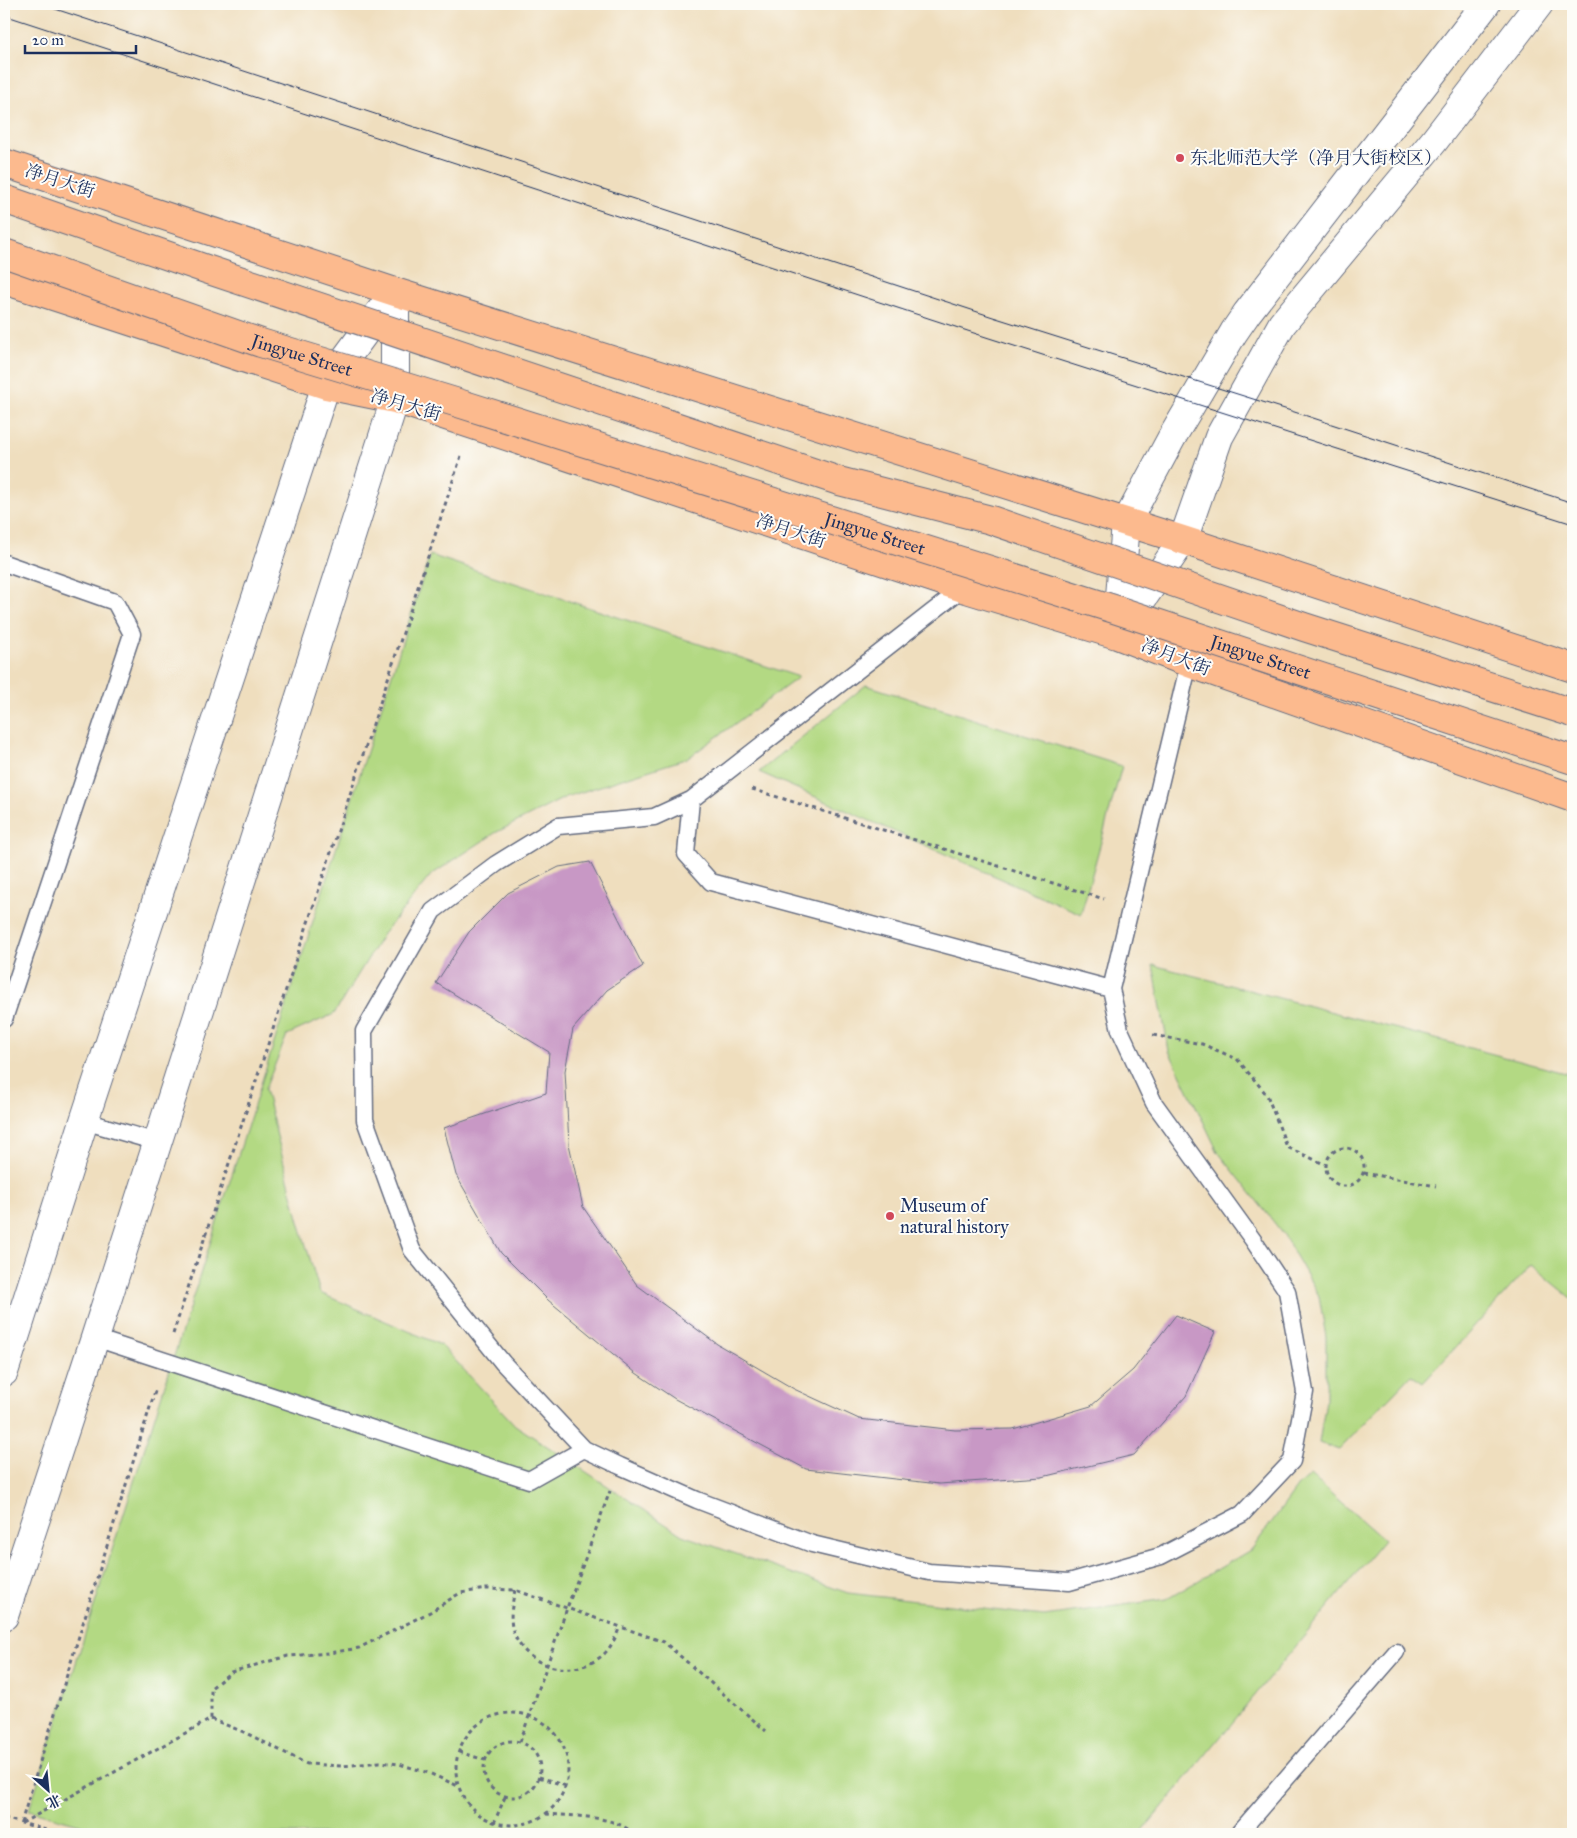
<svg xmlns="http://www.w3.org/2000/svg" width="1577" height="1838" viewBox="0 0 1577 1838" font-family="'IM FELL Great Primer','Noto Serif SC',serif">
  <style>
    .green { fill: #b3d983; stroke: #678470 }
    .building { fill: #c898c5 }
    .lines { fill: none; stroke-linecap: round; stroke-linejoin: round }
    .service-casing { stroke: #656c80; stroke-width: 19 }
    .minor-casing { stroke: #656c80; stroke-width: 30 }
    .tertiary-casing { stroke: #656c80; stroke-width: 30 }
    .primary-casing { stroke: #656c80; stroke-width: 30 }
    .path { stroke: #656c80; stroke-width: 3; stroke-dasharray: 4 4; stroke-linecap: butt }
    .service { stroke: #fff; stroke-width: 16 }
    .minor { stroke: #fff; stroke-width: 28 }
    .tertiary { stroke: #fff; stroke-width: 28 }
    .primary { stroke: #fcba8e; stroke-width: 28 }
    .tram { stroke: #1b2f5e; stroke-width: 1 }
    .trunk-bridge-casing { stroke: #656c80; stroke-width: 30; stroke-linecap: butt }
    .trunk-bridge { stroke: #fcba8e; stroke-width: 28 }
    .poi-dot { fill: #d1495b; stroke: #fdfcf7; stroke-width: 2 }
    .labels { text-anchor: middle; stroke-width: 4; stroke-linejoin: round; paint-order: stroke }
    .poi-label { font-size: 18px; fill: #1b2f5e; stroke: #fdfcf7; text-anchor: start }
    .street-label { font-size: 18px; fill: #1b2f5e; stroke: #fdfcf7 }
  </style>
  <rect width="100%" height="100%" fill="#fdfcf7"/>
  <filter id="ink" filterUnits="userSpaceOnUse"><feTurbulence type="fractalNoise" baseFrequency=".02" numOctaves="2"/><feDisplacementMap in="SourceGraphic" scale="10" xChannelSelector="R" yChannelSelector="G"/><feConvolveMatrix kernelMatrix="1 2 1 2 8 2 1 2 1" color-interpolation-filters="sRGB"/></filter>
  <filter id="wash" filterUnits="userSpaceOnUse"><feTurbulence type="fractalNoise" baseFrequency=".0096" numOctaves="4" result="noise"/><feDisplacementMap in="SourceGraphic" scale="20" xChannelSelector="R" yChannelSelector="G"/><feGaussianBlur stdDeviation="1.12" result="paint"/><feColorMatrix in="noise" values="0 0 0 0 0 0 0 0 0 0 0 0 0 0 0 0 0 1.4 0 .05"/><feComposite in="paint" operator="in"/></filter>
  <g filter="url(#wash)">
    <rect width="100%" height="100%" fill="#efdebe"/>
    <!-- green -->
    <path class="green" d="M430,555L799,677L688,758L566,797L495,833L431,875L383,934L334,1014L287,1035L265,1089L298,1218L320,1293L441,1345L515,1425L682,1535L848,1593L1044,1616L1167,1599L1252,1549L1298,1486L1310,1475L1384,1540L1140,1834H115L29,1810Z
      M866,685L1122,766L1081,914L759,772Z
      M1153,965L1573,1075V1299L1531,1265L1423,1383L1411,1375L1339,1450L1319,1443L1326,1400V1337L1319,1296L1284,1235L1218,1152L1169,1051Z"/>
    <g id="blocks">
      <!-- building -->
      <path class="building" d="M590,862L643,966L607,990L573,1029L565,1071L569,1144L583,1207L637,1285L717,1344L794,1389L859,1419L955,1430L1013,1429L1091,1406L1133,1370L1176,1315L1215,1332L1186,1396L1134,1455L1042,1477L939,1484L806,1469L675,1399L636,1373L548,1300L501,1253L456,1175L444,1128L546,1093L549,1052L436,983L469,932L508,893L559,867Z"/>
    </g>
  </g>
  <g filter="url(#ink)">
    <use href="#blocks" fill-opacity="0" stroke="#656c80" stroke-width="1"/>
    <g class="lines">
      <!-- service casing -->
      <g class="service-casing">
        <path id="service" d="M4,563L115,602L132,634L4,1019
          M963,588L691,800L654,817L558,826L496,864L433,911L364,1031L365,1120L412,1250L503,1363L584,1449L620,1466L697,1500L812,1544L929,1572L1069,1582L1161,1556L1242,1514L1292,1461L1305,1392L1287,1291L1253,1240L1154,1103L1120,1030L1111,989L1189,663
          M691,800L686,854L711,882L1111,989
          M84,1121L157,1142
          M95,1338L529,1480L584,1449
          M1238,1834L1396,1652"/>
      </g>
      <!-- minor casing -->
      <g class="minor-casing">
        <path id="minor" d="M1117,633L1126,523L1171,439L1234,332L1247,313L1486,4
          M1118,634L1183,540L1219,437L1282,324L1434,141L1539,4"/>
      </g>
      <!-- tertiary casing -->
      <g class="tertiary-casing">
        <path id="tertiary" d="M4,1372L84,1121L326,385L385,305
          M4,1616L95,1338L395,399V292"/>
      </g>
      <!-- primary casing -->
      <g class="primary-casing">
        <path id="primary" d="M4,163L395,292L1183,540L1573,668
          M4,280L326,385L395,399L963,588L1117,635L1189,663L1573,798"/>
      </g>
      <!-- path -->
      <path class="path" d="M752,789L1104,899
        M1153,1035L1202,1044L1237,1059L1267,1095L1287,1147L1326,1165
        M1326 1167a19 19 0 1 1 38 0a19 19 0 1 1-38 0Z
        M1364,1173L1436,1186
        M173,1334L461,456
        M515,1590C512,1605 508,1621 515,1636C529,1668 571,1678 599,1658C610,1651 615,1638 620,1627
        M456 1769a56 56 0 1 1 112 0a56 56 0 1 1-112 0Z
        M211,1719L246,1733L307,1764L343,1766L380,1762L399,1764L429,1773L458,1786
        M484 1769a28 28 0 1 1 56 0a28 28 0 1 1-56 0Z
        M520,1742L567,1608L610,1491
        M459,1752L485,1760
        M539,1777L566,1786
        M546,1814C571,1816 615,1815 634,1834
        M4,1818L60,1834
        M21,1823L156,1388
        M22,1823L211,1719V1688L231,1672L288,1656L329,1653L359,1648L430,1612L460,1593L486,1589L515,1590L664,1642L766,1731
        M494,1823L505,1797"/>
      <!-- service -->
      <use href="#service" class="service"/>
      <!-- minor -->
      <use href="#minor" class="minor"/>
      <!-- tertiary -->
      <use href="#tertiary" class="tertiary"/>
      <!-- primary -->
      <use href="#primary" class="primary"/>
      <!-- tram -->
      <path class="tram" d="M40,4L993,317L1307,416L1573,503
        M4,15L986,337L1573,524"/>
      <!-- trunk-bridge casing -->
      <g class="trunk-bridge-casing">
        <g id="trunk-bridge">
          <path d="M4,199L206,269L839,481L991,520L1304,627L1573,713"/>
          <path id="s1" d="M4,253L261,343L455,402L1114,609L1573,760"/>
        </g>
      </g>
      <!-- trunk-bridge -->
      <use href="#trunk-bridge" class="trunk-bridge"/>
    </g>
  </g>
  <!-- markers -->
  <g class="poi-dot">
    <circle cx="1180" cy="158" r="5"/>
    <circle cx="890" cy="1216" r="5"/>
  </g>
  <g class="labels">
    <!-- poi labels -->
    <g class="poi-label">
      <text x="1190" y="164">东北师范大学（净月大街校区）</text>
      <text x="900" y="1212">Museum of<tspan x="900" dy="21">natural history</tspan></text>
    </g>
    <!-- street labels -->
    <g class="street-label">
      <text transform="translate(60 181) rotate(18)" y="6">净月大街</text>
      <text dy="6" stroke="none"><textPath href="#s1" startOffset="315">Jingyue Street</textPath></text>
      <text transform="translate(406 405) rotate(16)" y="6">净月大街</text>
      <text transform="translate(791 531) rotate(18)" y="6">净月大街</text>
      <text dy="6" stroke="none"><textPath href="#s1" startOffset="915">Jingyue Street</textPath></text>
      <text transform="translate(1176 657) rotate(21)" y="6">净月大街</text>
      <text dy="6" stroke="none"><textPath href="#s1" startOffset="1320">Jingyue Street</textPath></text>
    </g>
  </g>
  <!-- margin -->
  <rect width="1577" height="1838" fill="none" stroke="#fdfcf7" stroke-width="20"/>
  <!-- north arrow -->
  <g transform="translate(48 1790) rotate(153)" stroke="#fdfcf7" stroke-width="4" paint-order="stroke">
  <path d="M0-4L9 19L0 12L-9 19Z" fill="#1b2f5e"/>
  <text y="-8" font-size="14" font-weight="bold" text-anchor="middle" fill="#1b2f5e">北</text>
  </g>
  <!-- scale -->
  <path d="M25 45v8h111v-8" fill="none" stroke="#1b2f5e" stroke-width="2.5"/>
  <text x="32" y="45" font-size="15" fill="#1b2f5e" stroke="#fdfcf7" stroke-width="4" paint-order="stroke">20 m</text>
</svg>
